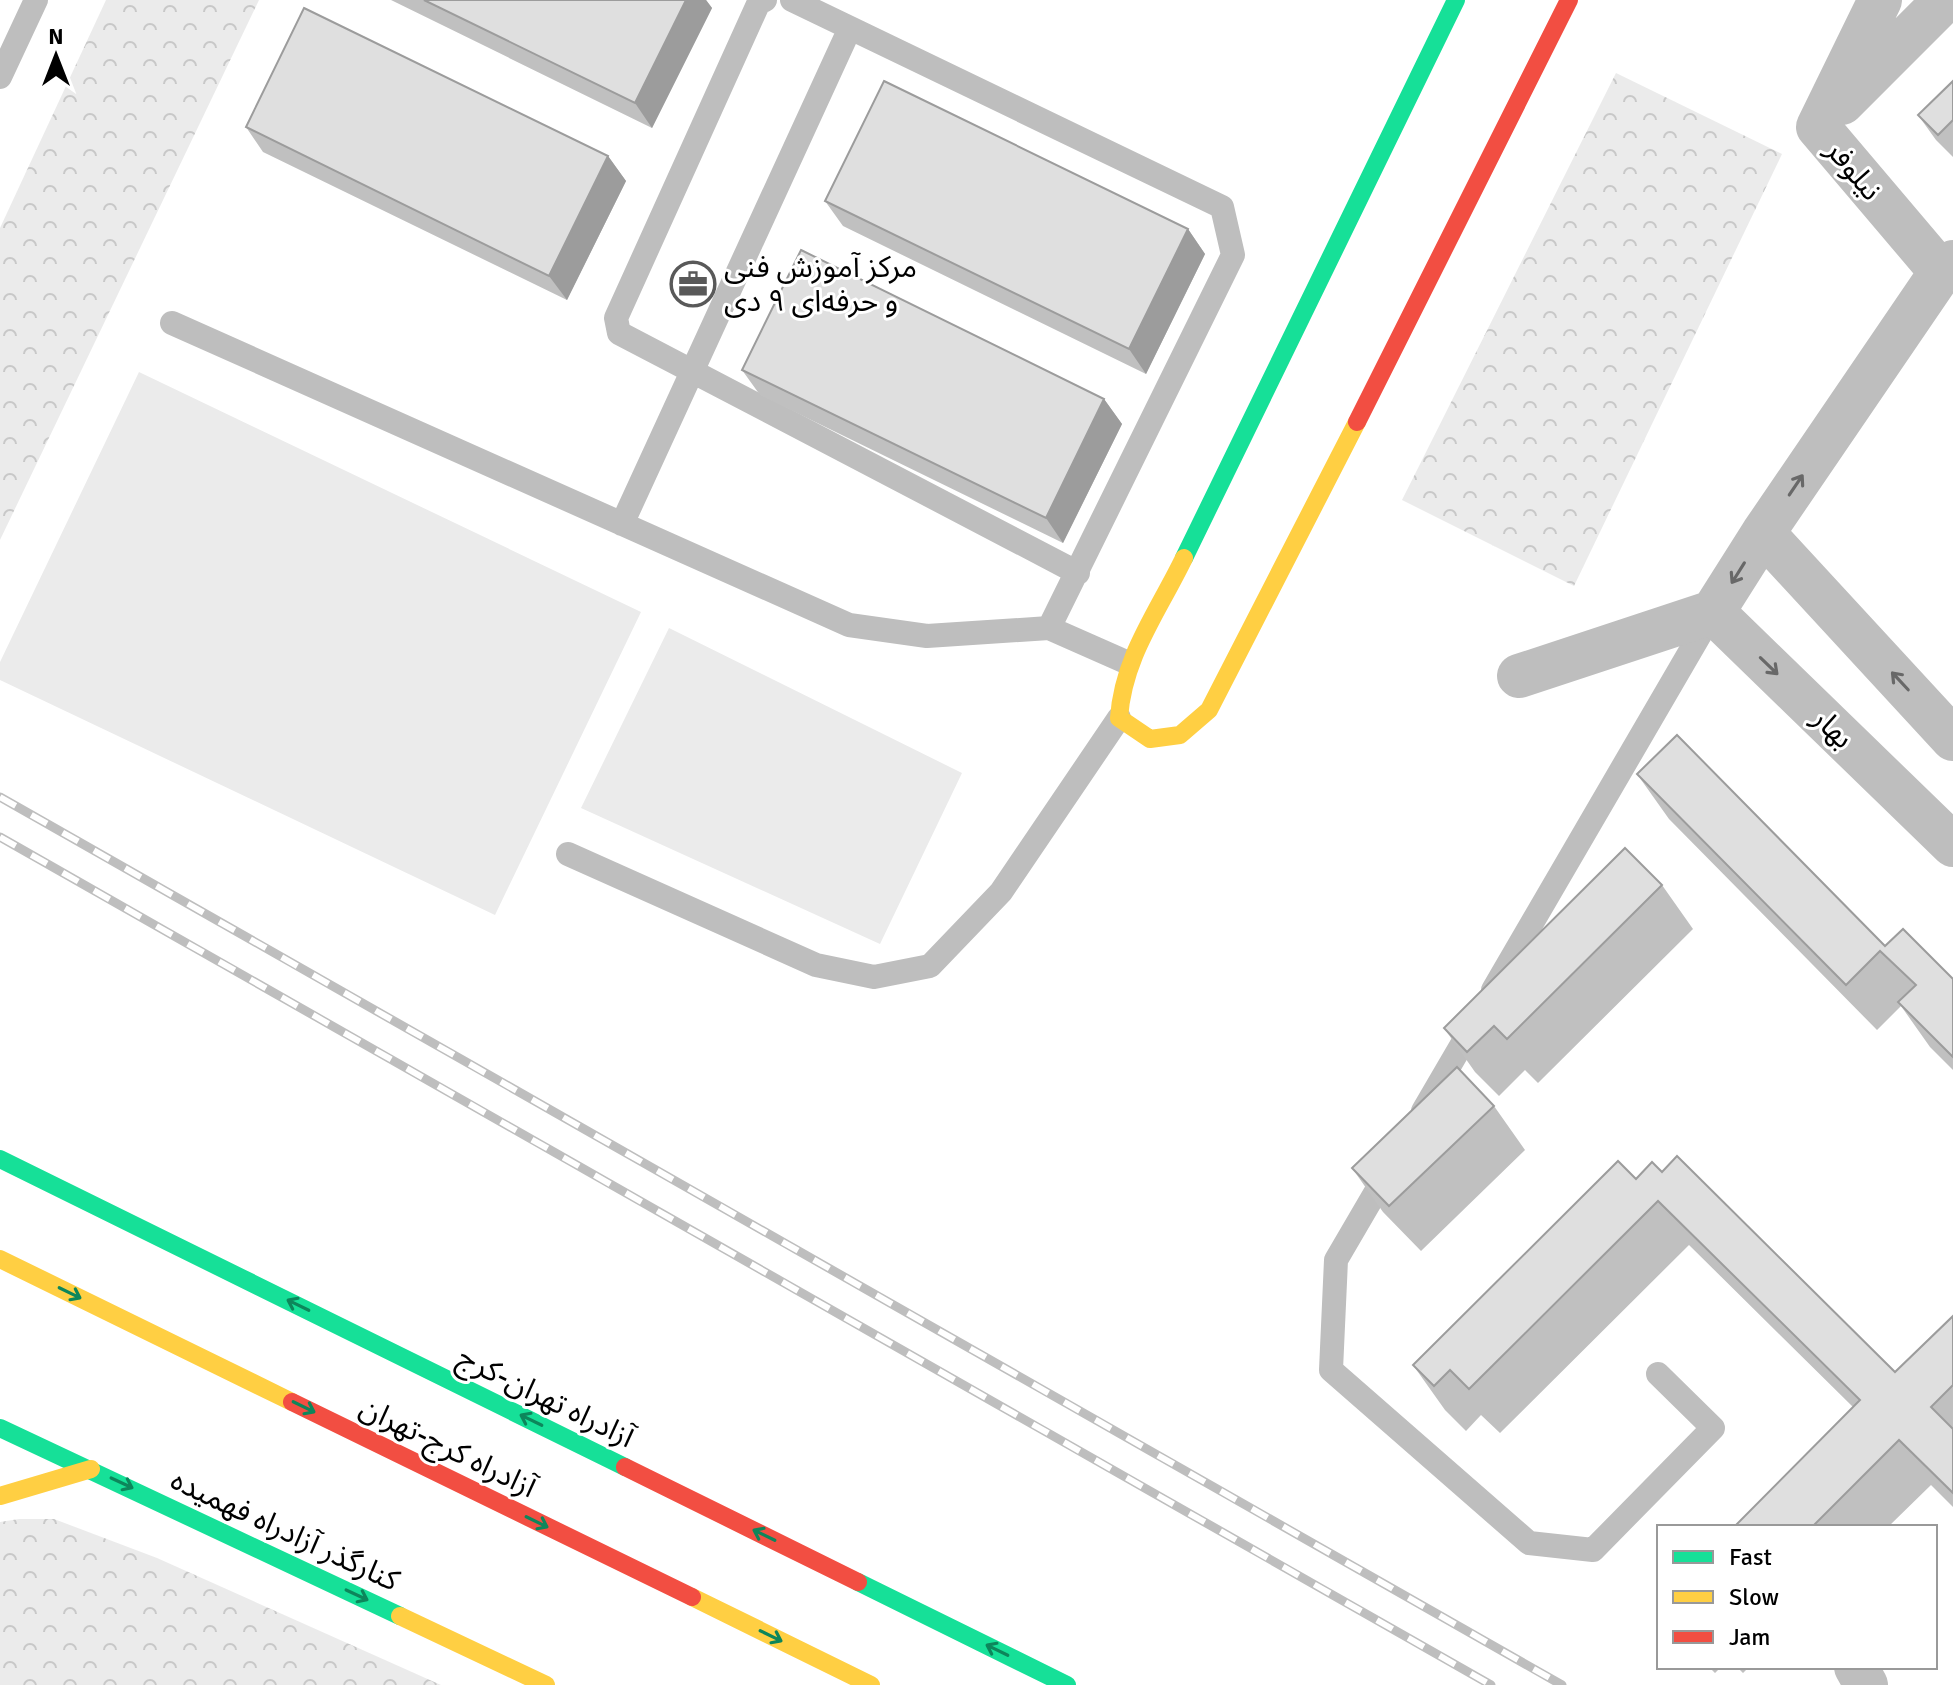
<svg xmlns="http://www.w3.org/2000/svg" width="1953" height="1685" viewBox="0 0 1953 1685" font-family="Signika,'Noto Sans Arabic',sans-serif">
  <style>
    .forest { fill: url(#forest-crowns) }
    .pitch { fill: #ebebeb }
    .lines { fill: none; stroke-linecap: round; stroke-linejoin: round }
    .lane { stroke: #bebebe; stroke-width: 24 }
    .street { stroke: #bebebe; stroke-width: 44 }
    .fast { stroke: #16e098; stroke-width: 18 }
    .slow { stroke: #ffcf43; stroke-width: 18 }
    .jam { stroke: #f24e42; stroke-width: 18 }
    .rail-casing { stroke: #bebebe; stroke-width: 9 }
    .rail { stroke: #fff; stroke-width: 6; stroke-dasharray: 18; stroke-linecap: butt }
    .wall { fill: #c0c0c0 }
    .shaded-wall { fill: #9c9c9c }
    .building { fill: #dfdfdf; stroke: #9c9c9c; stroke-width: 2 }
    .oneway { stroke: #686868 }
    .oneway2 { stroke: #0d865b }
    .labels { text-anchor: middle; stroke-width: 6; stroke-linejoin: round; paint-order: stroke }
    .street-label { font-size: 30px; fill: #000; stroke: #fff }
    .poi-label { font-size: 30px; fill: #000; stroke: #fff; text-anchor: start }
  </style>
  <defs>
    <pattern id="forest-crowns" width="20" height="18" patternUnits="userSpaceOnUse" patternTransform="scale(2)"><rect width="20" height="18" fill="#ebebeb"/><path d="M2 6a3 3 0 1 1 6 0M12 15a3 3 0 1 1 6 0" fill="none" stroke="#c8c8c8"/></pattern>
  </defs>
  <rect width="100%" height="100%" fill="#fff"/>
  <!-- forest -->
  <path class="forest" d="M106,0H259L0,540V228Z
    M1616,73L1782,154L1574,586L1402,500Z
    M19,1519H54L157,1558L441,1685H0V1522Z"/>
  <!-- pitch -->
  <path class="pitch" d="M139,372L641,612L495,915L0,680V662Z
    M669,628L962,773L880,944L581,808Z"/>
  <g class="lines">
    <!-- lane -->
    <path class="lane" d="M765,0L759,2L616,318L619,333L1078,573
      M792,0L1222,207L1233,255L1049,628
      M0,77L36,0
      M172,323L849,625L927,636L1049,628L1126,662
      M622,524L850,28
      M568,854L816,965L874,977L930,966L1001,892L1119,718
      M1493,990L1712,614
      M1423,1111L1475,1022
      M1388,1171L1336,1260L1331,1370L1529,1543L1593,1550L1713,1428L1658,1374"/>
    <!-- street -->
    <path class="street" d="M1880,0L1818,127L1941,272L1953,262
      M1842,103L1945,0
      M1941,272L1763,533L1953,739
      M1713,612L1953,845
      M1519,676L1713,612L1763,533
      M1856,1667L1866,1685"/>
    <!-- fast -->
    <path class="fast" d="M1184,558L1456,0
      M0,1159L625,1467
      M0,1428L400,1616
      M858,1582L1067,1685"/>
    <!-- slow -->
    <path class="slow" d="M1184,558C1158,612 1123,657 1119,718L1150,739L1180,735L1209,710L1357,422
      M0,1259L292,1402
      M0,1496L91,1469
      M692,1597L871,1685
      M400,1616L546,1685"/>
    <!-- jam -->
    <path class="jam" d="M1357,422L1569,0
      M292,1402L692,1597
      M625,1467L858,1582"/>
    <!-- rail casing -->
    <g class="rail-casing">
      <path id="rail" d="M0,797L1562,1685
        M0,837L1491,1685"/>
    </g>
    <!-- rail -->
    <use href="#rail" class="rail"/>
  </g>
  <!-- wall -->
  <path class="wall" d="M391,0H706L712,8L652,128Z
    M1953,81V157L1936,140L1918,115Z
    M246,127L608,156L626,181L567,300L263,152Z
    M825,201L1188,229L1205,254L1146,374L843,226Z
    M742,370L1104,399L1122,424L1063,543L760,395Z
    M1637,774L1885,946L1953,979V1070L1930,1047L1901,1006L1877,1030L1669,819Z
    M1662,885L1693,929L1538,1083L1525,1070L1499,1096L1475,1072L1444,1028Z
    M1494,1106L1525,1150L1421,1251L1383,1212L1352,1168Z
    M1662,1172L1895,1372L1953,1316V1507L1931,1485L1888,1527H1734L1853,1407L1689,1245L1500,1433L1481,1415L1466,1431L1445,1410L1413,1365L1636,1179Z
    M1709,1667H1721L1715,1673Z
    M1737,1667H1749L1743,1673Z"/>
  <!-- shaded-wall -->
  <path class="shaded-wall" d="M686,0H706L712,8L652,128L635,103Z
    M608,156L626,181L567,300L549,276Z
    M1188,229L1205,254L1146,374L1129,349Z
    M1104,399L1122,424L1063,543L1046,518Z"/>
  <!-- building -->
  <path class="building" d="M424,0H686L635,103Z
    M304,8L608,156L549,276L246,127Z
    M884,81L1188,229L1129,349L825,201Z
    M1953,81V120L1938,135L1918,115Z
    M801,250L1104,399L1046,518L742,370Z
    M1677,735L1885,946L1903,929L1953,979V1057L1898,1002L1916,985L1880,951L1846,985L1637,774Z
    M1625,848L1662,885L1507,1039L1494,1026L1467,1052L1444,1028Z
    M1457,1067L1494,1106L1389,1206L1352,1168Z
    M1677,1156L1895,1372L1953,1316V1385L1931,1407L1953,1429V1493L1899,1440L1812,1527H1734L1860,1400L1658,1201L1469,1389L1450,1370L1434,1386L1413,1365L1618,1161L1636,1179L1652,1162L1662,1172Z"/>
  <!-- one-way arrows -->
  <defs><path id="oneway-shaft" d="M-6 0H5M1.5-3L5.5 0L1.5 3" fill="none" stroke-width="1.6" stroke-linecap="round" stroke-linejoin="round" transform="scale(2)"/></defs>
  <g class="oneway">
    <use href="#oneway-shaft" transform="translate(1796 485) rotate(-56)"/>
    <use href="#oneway-shaft" transform="translate(1738 573) rotate(122)"/>
    <use href="#oneway-shaft" transform="translate(1769 666) rotate(44)"/>
    <use href="#oneway-shaft" transform="translate(1900 681) rotate(-133)"/>
  </g>
  <g class="oneway2">
    <use href="#oneway-shaft" transform="translate(70 1293) rotate(26)"/>
    <use href="#oneway-shaft" transform="translate(298 1305) rotate(-154)"/>
    <use href="#oneway-shaft" transform="translate(304 1407) rotate(26)"/>
    <use href="#oneway-shaft" transform="translate(531 1420) rotate(-154)"/>
    <use href="#oneway-shaft" transform="translate(122 1483) rotate(25)"/>
    <use href="#oneway-shaft" transform="translate(537 1522) rotate(26)"/>
    <use href="#oneway-shaft" transform="translate(764 1535) rotate(-154)"/>
    <use href="#oneway-shaft" transform="translate(357 1595) rotate(25)"/>
    <use href="#oneway-shaft" transform="translate(771 1636) rotate(26)"/>
    <use href="#oneway-shaft" transform="translate(997 1650) rotate(-154)"/>
  </g>
  <!-- icons -->
  <defs>
    <g id="office-ring" transform="scale(2.3)"><circle r="9.5" fill="#fff" stroke="#595959" stroke-width="1.5"/><path d="M-6-3h4V-5.5h4V-3h4V5H-6ZM-1-4.5V-3h2v-1.5ZM-6 0V1H6V0Z" fill="#595959"/></g>
  </defs>
  <g fill-rule="evenodd">
    <use href="#office-ring" x="693" y="284"/>
  </g>
  <g class="labels">
    <!-- street labels -->
    <g class="street-label">
      <text transform="translate(1854 170) rotate(50)" y="10">نیلوفر</text>
      <text transform="translate(1833 728) rotate(44)" y="10">بهار</text>
      <text transform="translate(546 1397) rotate(26)" y="10">آزادراه تهران-کرج</text>
      <text transform="translate(448 1447) rotate(26)" y="10">آزادراه کرج-تهران</text>
      <text transform="translate(285 1530) rotate(25)" y="10">کنارگذر آزادراه فهمیده</text>
    </g>
    <!-- poi labels -->
    <g class="poi-label">
      <text x="724" y="277">مرکز آموزش فنی<tspan x="724" dy="34">و حرفه‌ای ۹ دی</tspan></text>
    </g>
  </g>
  <!-- legend -->
  <rect x="1657" y="1525" width="280" height="144" fill="#ffffff" stroke="#999999" stroke-width="2"/>
  <rect x="1673" y="1551" width="40" height="12" fill="#16e098" stroke="#999999" stroke-width="2"/>
  <text x="1729" y="1565" font-size="24" fill="#000000">Fast</text>
  <rect x="1673" y="1591" width="40" height="12" fill="#ffcf43" stroke="#999999" stroke-width="2"/>
  <text x="1729" y="1605" font-size="24" fill="#000000">Slow</text>
  <rect x="1673" y="1631" width="40" height="12" fill="#f24e42" stroke="#999999" stroke-width="2"/>
  <text x="1729" y="1645" font-size="24" fill="#000000">Jam</text>
  <!-- north arrow -->
  <g transform="translate(56 56)" stroke="#ffffff" stroke-width="6" paint-order="stroke">
  <path d="M0-6L14 30L0 20L-14 30Z" fill="#000000"/>
  <text y="-12" font-size="22" font-weight="bold" text-anchor="middle" fill="#000000">N</text>
  </g>
</svg>
